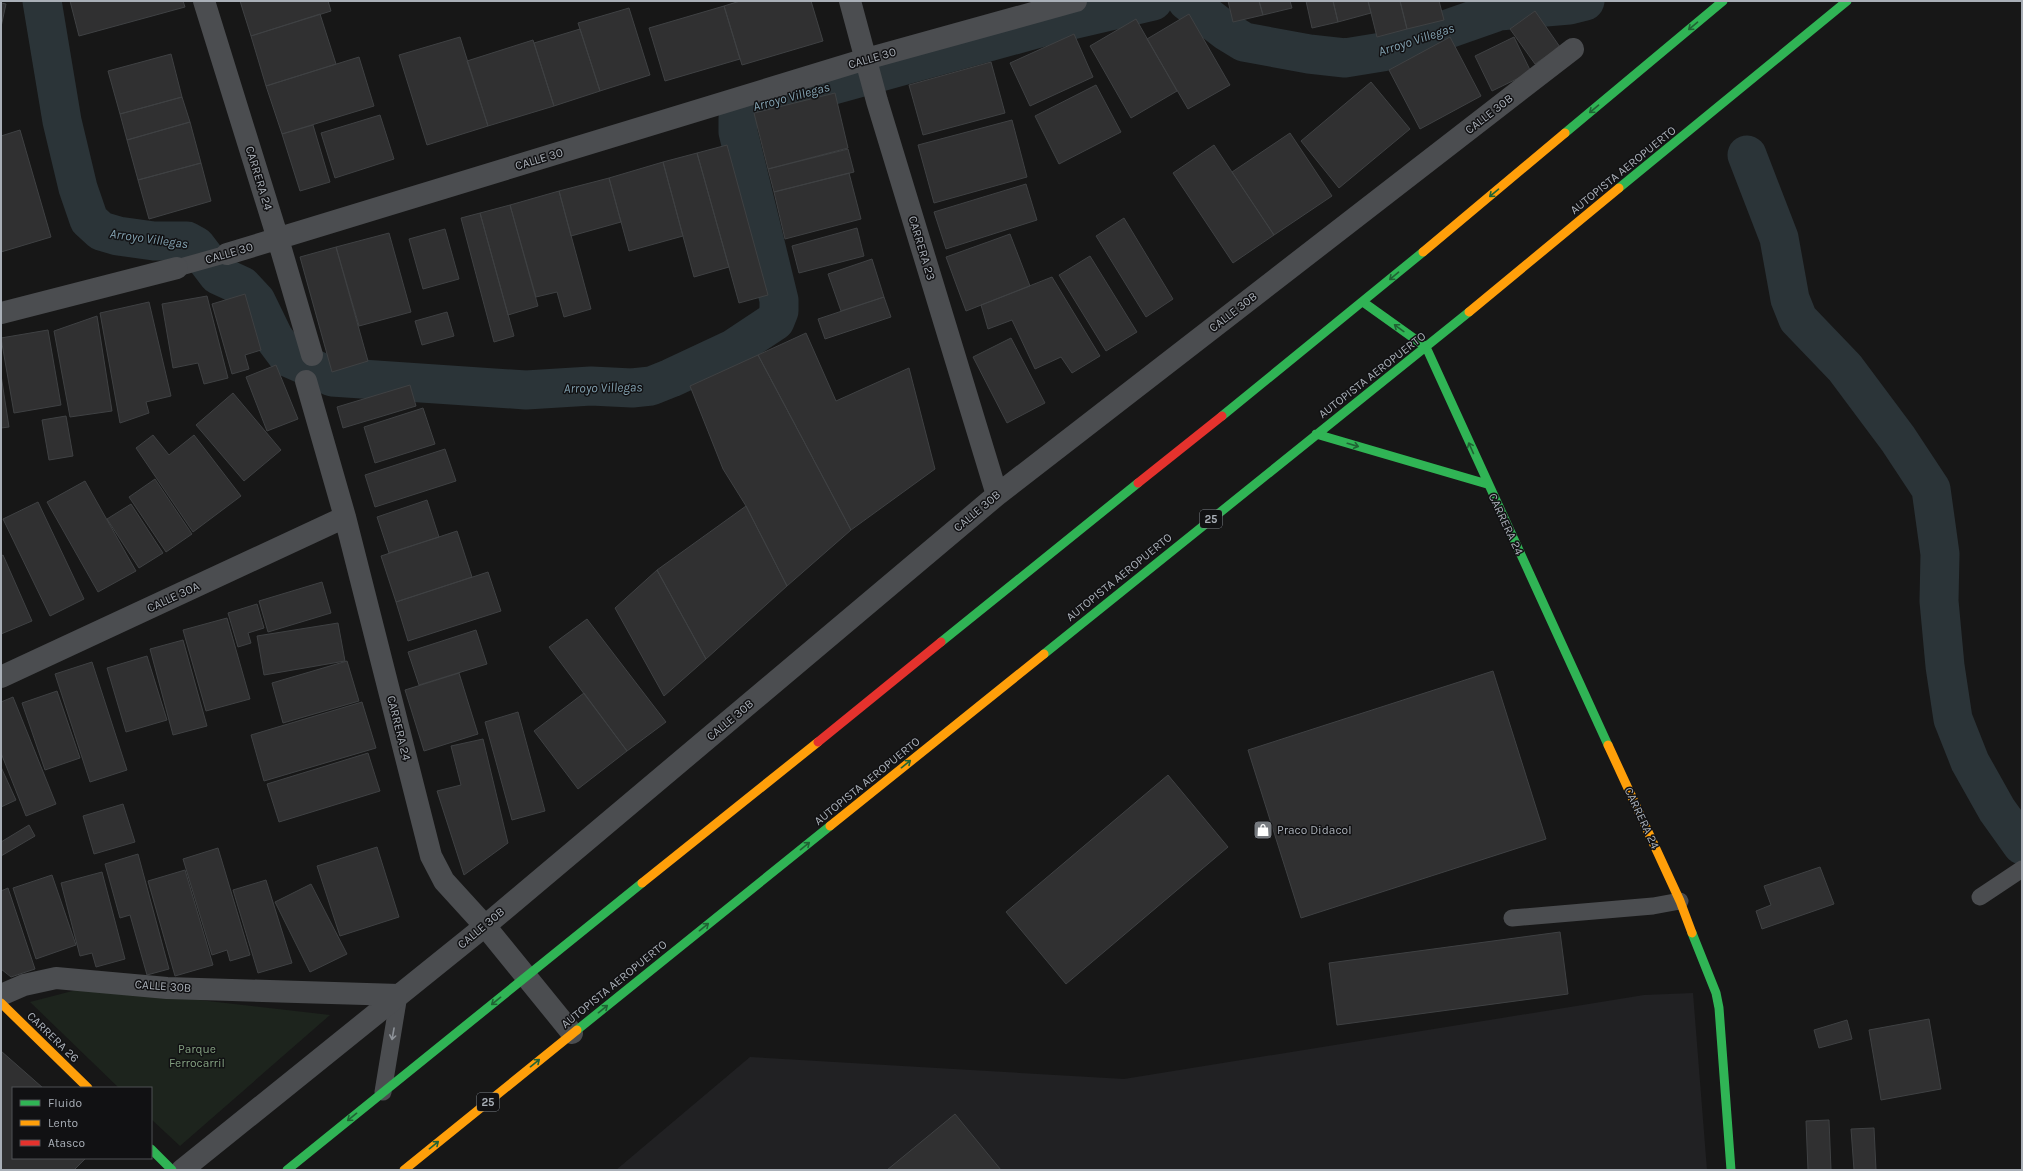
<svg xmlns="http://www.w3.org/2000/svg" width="2023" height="1171" viewBox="0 0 2023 1171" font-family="Karla,sans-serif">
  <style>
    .built { fill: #212123 }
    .green { fill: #1d241d }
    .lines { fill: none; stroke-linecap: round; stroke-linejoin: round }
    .canal { stroke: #2b3438; stroke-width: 39 }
    .building { fill: #303031; stroke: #3f4143 }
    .lane { stroke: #4b4d50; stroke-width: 17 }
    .street { stroke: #4b4d50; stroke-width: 22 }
    .fast { stroke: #30b455; stroke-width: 9 }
    .slow { stroke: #ff9f0a; stroke-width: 9 }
    .jam { stroke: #e5322d; stroke-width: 9 }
    .oneway { stroke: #206234 }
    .oneway2 { stroke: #8d9298 }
    .labels { text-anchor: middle; stroke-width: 3; stroke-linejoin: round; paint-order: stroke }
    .shield { fill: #111113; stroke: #7b8086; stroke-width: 1 }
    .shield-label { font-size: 11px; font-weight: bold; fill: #a9afb7 }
    .street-label { font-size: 12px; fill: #a9afb7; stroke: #111113 }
    .poi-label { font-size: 12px; fill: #a9afb7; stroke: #111113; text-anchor: start }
    .park-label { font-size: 12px; fill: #84a181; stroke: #111113 }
    .water-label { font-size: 13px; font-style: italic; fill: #82a1b0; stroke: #111113 }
  </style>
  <rect width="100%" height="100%" fill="#171717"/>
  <!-- built -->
  <path class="built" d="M1693,993L1707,1170H616L750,1057L1124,1079L1644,995Z"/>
  <!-- green -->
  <path class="green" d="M80,989L164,996L330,1015L180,1146L151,1119V1088H119L30,1002Z"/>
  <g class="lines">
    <!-- canal -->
    <path class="canal" d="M42,1L62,121L78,188L89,220L101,231L118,236L154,241H187L196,246L218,275L242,286L256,301L274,338L289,358L332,377L526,390L591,386L632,388L651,386L671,378L733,349L775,321L779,311V300L738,132V118L747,109L1050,25L1153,1
      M1187,1L1226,31L1244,42L1309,54L1345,58L1382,52L1499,11L1569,5L1585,1
      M1747,155L1779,238L1790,299L1798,319L1845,368L1898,439L1931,489L1940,554L1939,601L1945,666L1953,719L1970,762L1997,810L2022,845"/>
  </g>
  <!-- building -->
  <path class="building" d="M70,1H183L185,7L79,36Z
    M240,1H328L331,11L251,36Z
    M740,1H811L823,41L742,65L724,6Z
    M1228,1H1259L1263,15L1233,22Z
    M1259,1H1290L1292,8L1263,15Z
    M1306,1H1333L1338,22L1312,28Z
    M1333,1H1368L1371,13L1338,22Z
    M1368,1H1400L1407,29L1377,37Z
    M1400,1H1439L1444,20L1407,29Z
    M1,3L6,4L1,27Z
    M724,6L740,59L665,81L649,28Z
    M629,8L650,75L600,91L578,23Z
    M1535,11L1560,47L1535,64L1510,29Z
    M320,14L336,64L266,86L251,36Z
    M1189,14L1230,85L1188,109L1147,39Z
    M1136,19L1177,91L1131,118L1090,46Z
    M580,29L600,91L554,106L534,43Z
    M1074,34L1093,77L1030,106L1010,63Z
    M460,37L488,126L427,145L399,55Z
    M1450,37L1481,96L1420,129L1389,70Z
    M1514,37L1531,72L1492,91L1475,56Z
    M533,40L554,106L488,126L467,61Z
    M171,54L182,97L120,114L108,71Z
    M359,57L374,106L282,134L266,86Z
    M991,62L1005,113L923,135L909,85Z
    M1371,82L1410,129L1339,188L1301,141Z
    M1096,85L1121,132L1059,164L1035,116Z
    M835,93L848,148L768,169L754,113Z
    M182,97L190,122L127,140L120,114Z
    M380,115L394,159L335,178L321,133Z
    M1012,120L1027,177L934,203L918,145Z
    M190,122L201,163L138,180L127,140Z
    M313,125L330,182L300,191L282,134Z
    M20,130L51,237L1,252V136Z
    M1290,133L1332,196L1274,235L1232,172Z
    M727,145L768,295L739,303L697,153Z
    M1214,145L1274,235L1233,263L1173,173Z
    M848,149L854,172L774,192L768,169Z
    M697,153L729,267L694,277L663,162Z
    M663,162L683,236L629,251L609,178Z
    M201,163L211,201L149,219L138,180Z
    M849,173L861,219L785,239L774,192Z
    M609,178L621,222L571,236L559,191Z
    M1026,184L1037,220L946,249L934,212Z
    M559,191L591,309L564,317L557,292L536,297L510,205Z
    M510,205L538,306L508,315L480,213Z
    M480,213L514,336L494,342L461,218Z
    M1124,218L1173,299L1146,317L1096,236Z
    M857,228L864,256L799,273L792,246Z
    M445,229L459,279L423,289L409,239Z
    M389,233L411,312L359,326L336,247Z
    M1010,234L1030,286L966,311L946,257Z
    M336,247L368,361L332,372L300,257Z
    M1090,256L1137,332L1106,351L1059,275Z
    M872,259L884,297L841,311L828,274Z
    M1052,277L1100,356L1072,373L1061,357L1035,369L1012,320L988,329L981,305Z
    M245,294L261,350L245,355L249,369L232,374L212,304Z
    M207,296L228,378L204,384L198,363L173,368L162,304Z
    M884,297L891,317L825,339L818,319Z
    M149,302L171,396L146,402L149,413L120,423L100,313Z
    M447,312L454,336L422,345L415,321Z
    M97,316L112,411L70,417L54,331Z
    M48,330L61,405L14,413L1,338Z
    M806,333L836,401L909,368L935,469L851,530L758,355Z
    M1011,338L1045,403L1007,423L973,357Z
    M758,355L851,530L787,586L746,506L723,469L690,386Z
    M276,365L298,419L267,431L246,377Z
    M1,375L9,427L1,428Z
    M410,385L416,406L343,428L337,407Z
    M233,393L281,450L244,481L196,425Z
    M423,408L435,444L375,463L364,427Z
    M66,416L73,456L49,460L42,420Z
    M153,435L169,455L194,435L241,496L193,532L136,448Z
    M445,449L456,481L375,507L365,475Z
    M155,479L192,534L166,552L129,497Z
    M85,481L136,571L98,592L47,502Z
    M427,500L439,537L389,553L377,517Z
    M38,502L84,599L50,616L3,519Z
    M131,504L163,553L139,568L107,519Z
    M746,506L787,586L706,659L657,570Z
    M457,531L472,577L396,602L381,556Z
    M3,555L32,621L1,634V556Z
    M657,570L706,659L664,696L615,608Z
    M488,572L501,611L408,641L396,602Z
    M322,582L331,613L268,632L259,601Z
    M257,604L264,628L248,633L251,643L238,647L228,613Z
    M227,618L250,699L206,711L183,630Z
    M587,619L666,722L627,751L549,647Z
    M338,623L345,661L264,675L257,636Z
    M476,630L487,664L419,685L408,652Z
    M183,640L207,726L173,735L150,649Z
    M147,656L167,720L126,732L107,668Z
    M347,661L359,701L283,723L272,683Z
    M92,662L127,770L90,782L55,674Z
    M1493,671L1546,839L1301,918L1248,750Z
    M459,673L478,734L424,751L405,690Z
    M57,691L80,758L45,770L22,703Z
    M584,693L627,751L578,789L534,731Z
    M13,697L56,804L26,816L1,753V702Z
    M362,702L376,748L264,781L251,735Z
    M518,712L545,811L512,820L485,722Z
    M483,739L508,843L464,875L437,791L461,785L451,746Z
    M368,753L380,791L279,822L267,784Z
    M1,767L16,800L1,807Z
    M1168,775L1228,847L1066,984L1006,912Z
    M123,804L135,842L94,854L83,816Z
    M29,825L35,836L1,856V842Z
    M377,847L399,917L340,936L317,866Z
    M218,848L250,955L230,961L227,950L212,955L183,859Z
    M138,854L169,969L147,975L130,915L120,918L105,864Z
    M1820,867L1834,904L1762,929L1756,911L1771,905L1764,886Z
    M185,870L213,965L175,976L148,881Z
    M102,872L125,959L96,967L92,953L80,956L61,883Z
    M52,875L76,945L36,959L13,888Z
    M266,880L292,963L258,973L233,890Z
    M311,884L347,954L310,972L275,902Z
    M8,888L35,969L11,977L1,969V891Z
    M1560,932L1568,994L1337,1025L1329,963Z
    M1929,1019L1941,1089L1881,1100L1869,1030Z
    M1847,1020L1852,1039L1819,1048L1814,1030Z
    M1,1051L43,1088H13V1158H86L74,1170H1Z
    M955,1114L1001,1170H887Z
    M1829,1120L1831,1170H1808L1806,1121Z
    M1874,1128L1876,1170H1854L1851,1129Z"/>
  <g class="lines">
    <!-- lane -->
    <path class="lane" d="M177,268L227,254
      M1980,897L2022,869
      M1512,918L1653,906L1680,901
      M383,1092L399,995"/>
    <!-- street -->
    <path class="street" d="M204,1L278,239L312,355
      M850,1L877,101L997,495
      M227,254L866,59L1076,1
      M1,313L177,268
      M306,381L345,517L431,856L444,881L485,926L572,1033
      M1,677L345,517
      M1,995L24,985L56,978L167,988L399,995
      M182,1170L485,926L997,495L1573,49"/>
    <!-- fast -->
    <path class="fast" d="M1565,133L1723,1
      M1619,188L1847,1
      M1363,302L1426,347L1608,745
      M1222,416L1423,252
      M1316,434L1487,484
      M941,642L1138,483
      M1044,654L1469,312
      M1692,933L1716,993L1719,1008L1731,1170
      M577,1030L830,826
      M151,1149L172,1170
      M287,1170L642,883"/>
    <!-- slow -->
    <path class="slow" d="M1423,252L1565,133
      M1469,312L1619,188
      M1608,745L1680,901L1692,933
      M830,826L1044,654
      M642,883L818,742
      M1,1003L88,1088
      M404,1170L577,1030"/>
    <!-- jam -->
    <path class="jam" d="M1138,483L1222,416
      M818,742L941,642"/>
  </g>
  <!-- one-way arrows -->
  <defs><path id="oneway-shaft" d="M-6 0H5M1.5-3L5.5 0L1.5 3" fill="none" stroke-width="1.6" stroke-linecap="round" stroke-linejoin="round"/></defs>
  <g class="oneway">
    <use href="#oneway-shaft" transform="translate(1693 26) rotate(140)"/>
    <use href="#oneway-shaft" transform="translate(1594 109) rotate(140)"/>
    <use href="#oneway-shaft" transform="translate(1494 193) rotate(140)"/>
    <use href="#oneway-shaft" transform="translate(1394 276) rotate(140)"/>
    <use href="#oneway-shaft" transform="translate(1399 328) rotate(-144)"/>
    <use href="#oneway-shaft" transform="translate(1353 445) rotate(16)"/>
    <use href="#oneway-shaft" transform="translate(1471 448) rotate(-114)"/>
    <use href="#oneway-shaft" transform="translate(906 764) rotate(-39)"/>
    <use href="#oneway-shaft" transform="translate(805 846) rotate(-39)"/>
    <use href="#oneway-shaft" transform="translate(704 927) rotate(-39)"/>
    <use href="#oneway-shaft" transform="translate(496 1001) rotate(141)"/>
    <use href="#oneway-shaft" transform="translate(603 1009) rotate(-39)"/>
    <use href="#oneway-shaft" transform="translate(535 1063) rotate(-39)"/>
    <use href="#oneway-shaft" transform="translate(352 1117) rotate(141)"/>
    <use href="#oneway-shaft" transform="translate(434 1145) rotate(-39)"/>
  </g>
  <use class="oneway2" href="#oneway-shaft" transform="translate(393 1034) rotate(100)"/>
  <!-- icons -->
  <defs>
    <g id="shop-square" transform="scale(1)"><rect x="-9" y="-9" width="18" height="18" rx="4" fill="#767a7f" stroke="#111113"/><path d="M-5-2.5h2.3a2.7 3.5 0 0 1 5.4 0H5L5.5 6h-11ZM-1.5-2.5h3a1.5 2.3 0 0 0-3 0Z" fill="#fff"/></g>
  </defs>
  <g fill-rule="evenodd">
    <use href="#shop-square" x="1263" y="830"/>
  </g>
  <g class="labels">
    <!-- shield labels -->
    <g class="shield">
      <rect x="1200" y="510" width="22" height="18" rx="3"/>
      <rect x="477" y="1093" width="22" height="18" rx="3"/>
    </g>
    <g class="shield-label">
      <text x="1211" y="523">25</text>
      <text x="488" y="1106">25</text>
    </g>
    <!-- street labels -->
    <g class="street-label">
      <text transform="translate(872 58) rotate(-16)" y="4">CALLE 30</text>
      <text transform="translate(1489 114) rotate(-38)" y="4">CALLE 30B</text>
      <text transform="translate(539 159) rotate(-17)" y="4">CALLE 30</text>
      <text transform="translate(1623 170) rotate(-39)" y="4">AUTOPISTA AEROPUERTO</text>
      <text transform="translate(259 178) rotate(73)" y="4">CARRERA 24</text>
      <text transform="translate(922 248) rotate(73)" y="4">CARRERA 23</text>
      <text transform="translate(229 253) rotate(-16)" y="4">CALLE 30</text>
      <text transform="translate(1233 312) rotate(-38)" y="4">CALLE 30B</text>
      <text transform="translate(1372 375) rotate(-38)" y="4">AUTOPISTA AEROPUERTO</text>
      <text transform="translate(977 511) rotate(-40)" y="4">CALLE 30B</text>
      <text transform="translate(1506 524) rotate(65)" y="4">CARRERA 24</text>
      <text transform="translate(1119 577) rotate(-39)" y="4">AUTOPISTA AEROPUERTO</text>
      <text transform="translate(173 597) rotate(-25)" y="4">CALLE 30A</text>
      <text transform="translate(730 720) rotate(-40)" y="4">CALLE 30B</text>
      <text transform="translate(399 728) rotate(76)" y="4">CARRERA 24</text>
      <text transform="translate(867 781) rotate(-39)" y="4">AUTOPISTA AEROPUERTO</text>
      <text transform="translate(1642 818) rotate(65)" y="4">CARRERA 24</text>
      <text transform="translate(481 928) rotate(-40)" y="4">CALLE 30B</text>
      <text transform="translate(614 984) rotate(-39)" y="4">AUTOPISTA AEROPUERTO</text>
      <text transform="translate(163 986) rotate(4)" y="4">CALLE 30B</text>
      <text transform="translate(53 1037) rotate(44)" y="4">CARRERA 26</text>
    </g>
    <!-- poi labels -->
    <g class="poi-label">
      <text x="1277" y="834">Praco Didacol</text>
    </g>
    <!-- park labels -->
    <g class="park-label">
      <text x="197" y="1053">Parque<tspan x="197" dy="14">Ferrocarril</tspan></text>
    </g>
    <!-- water labels -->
    <g class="water-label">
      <text transform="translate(1416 39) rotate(-18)" y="5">Arroyo Villegas</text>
      <text transform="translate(791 96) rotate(-15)" y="5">Arroyo Villegas</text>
      <text transform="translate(149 238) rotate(8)" y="5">Arroyo Villegas</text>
      <text transform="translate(603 387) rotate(-1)" y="5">Arroyo Villegas</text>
    </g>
  </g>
  <!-- border -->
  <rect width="2023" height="1171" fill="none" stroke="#a9afb7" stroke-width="4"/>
  <!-- legend -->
  <rect x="12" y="1087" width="140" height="72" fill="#111113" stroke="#4e5055"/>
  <rect x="20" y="1100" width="20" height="6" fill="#30b455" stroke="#4e5055"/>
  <text x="48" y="1107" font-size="12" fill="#a9afb7">Fluido</text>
  <rect x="20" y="1120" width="20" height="6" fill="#ff9f0a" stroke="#4e5055"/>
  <text x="48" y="1127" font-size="12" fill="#a9afb7">Lento</text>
  <rect x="20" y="1140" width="20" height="6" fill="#e5322d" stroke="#4e5055"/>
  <text x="48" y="1147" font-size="12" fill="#a9afb7">Atasco</text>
</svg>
